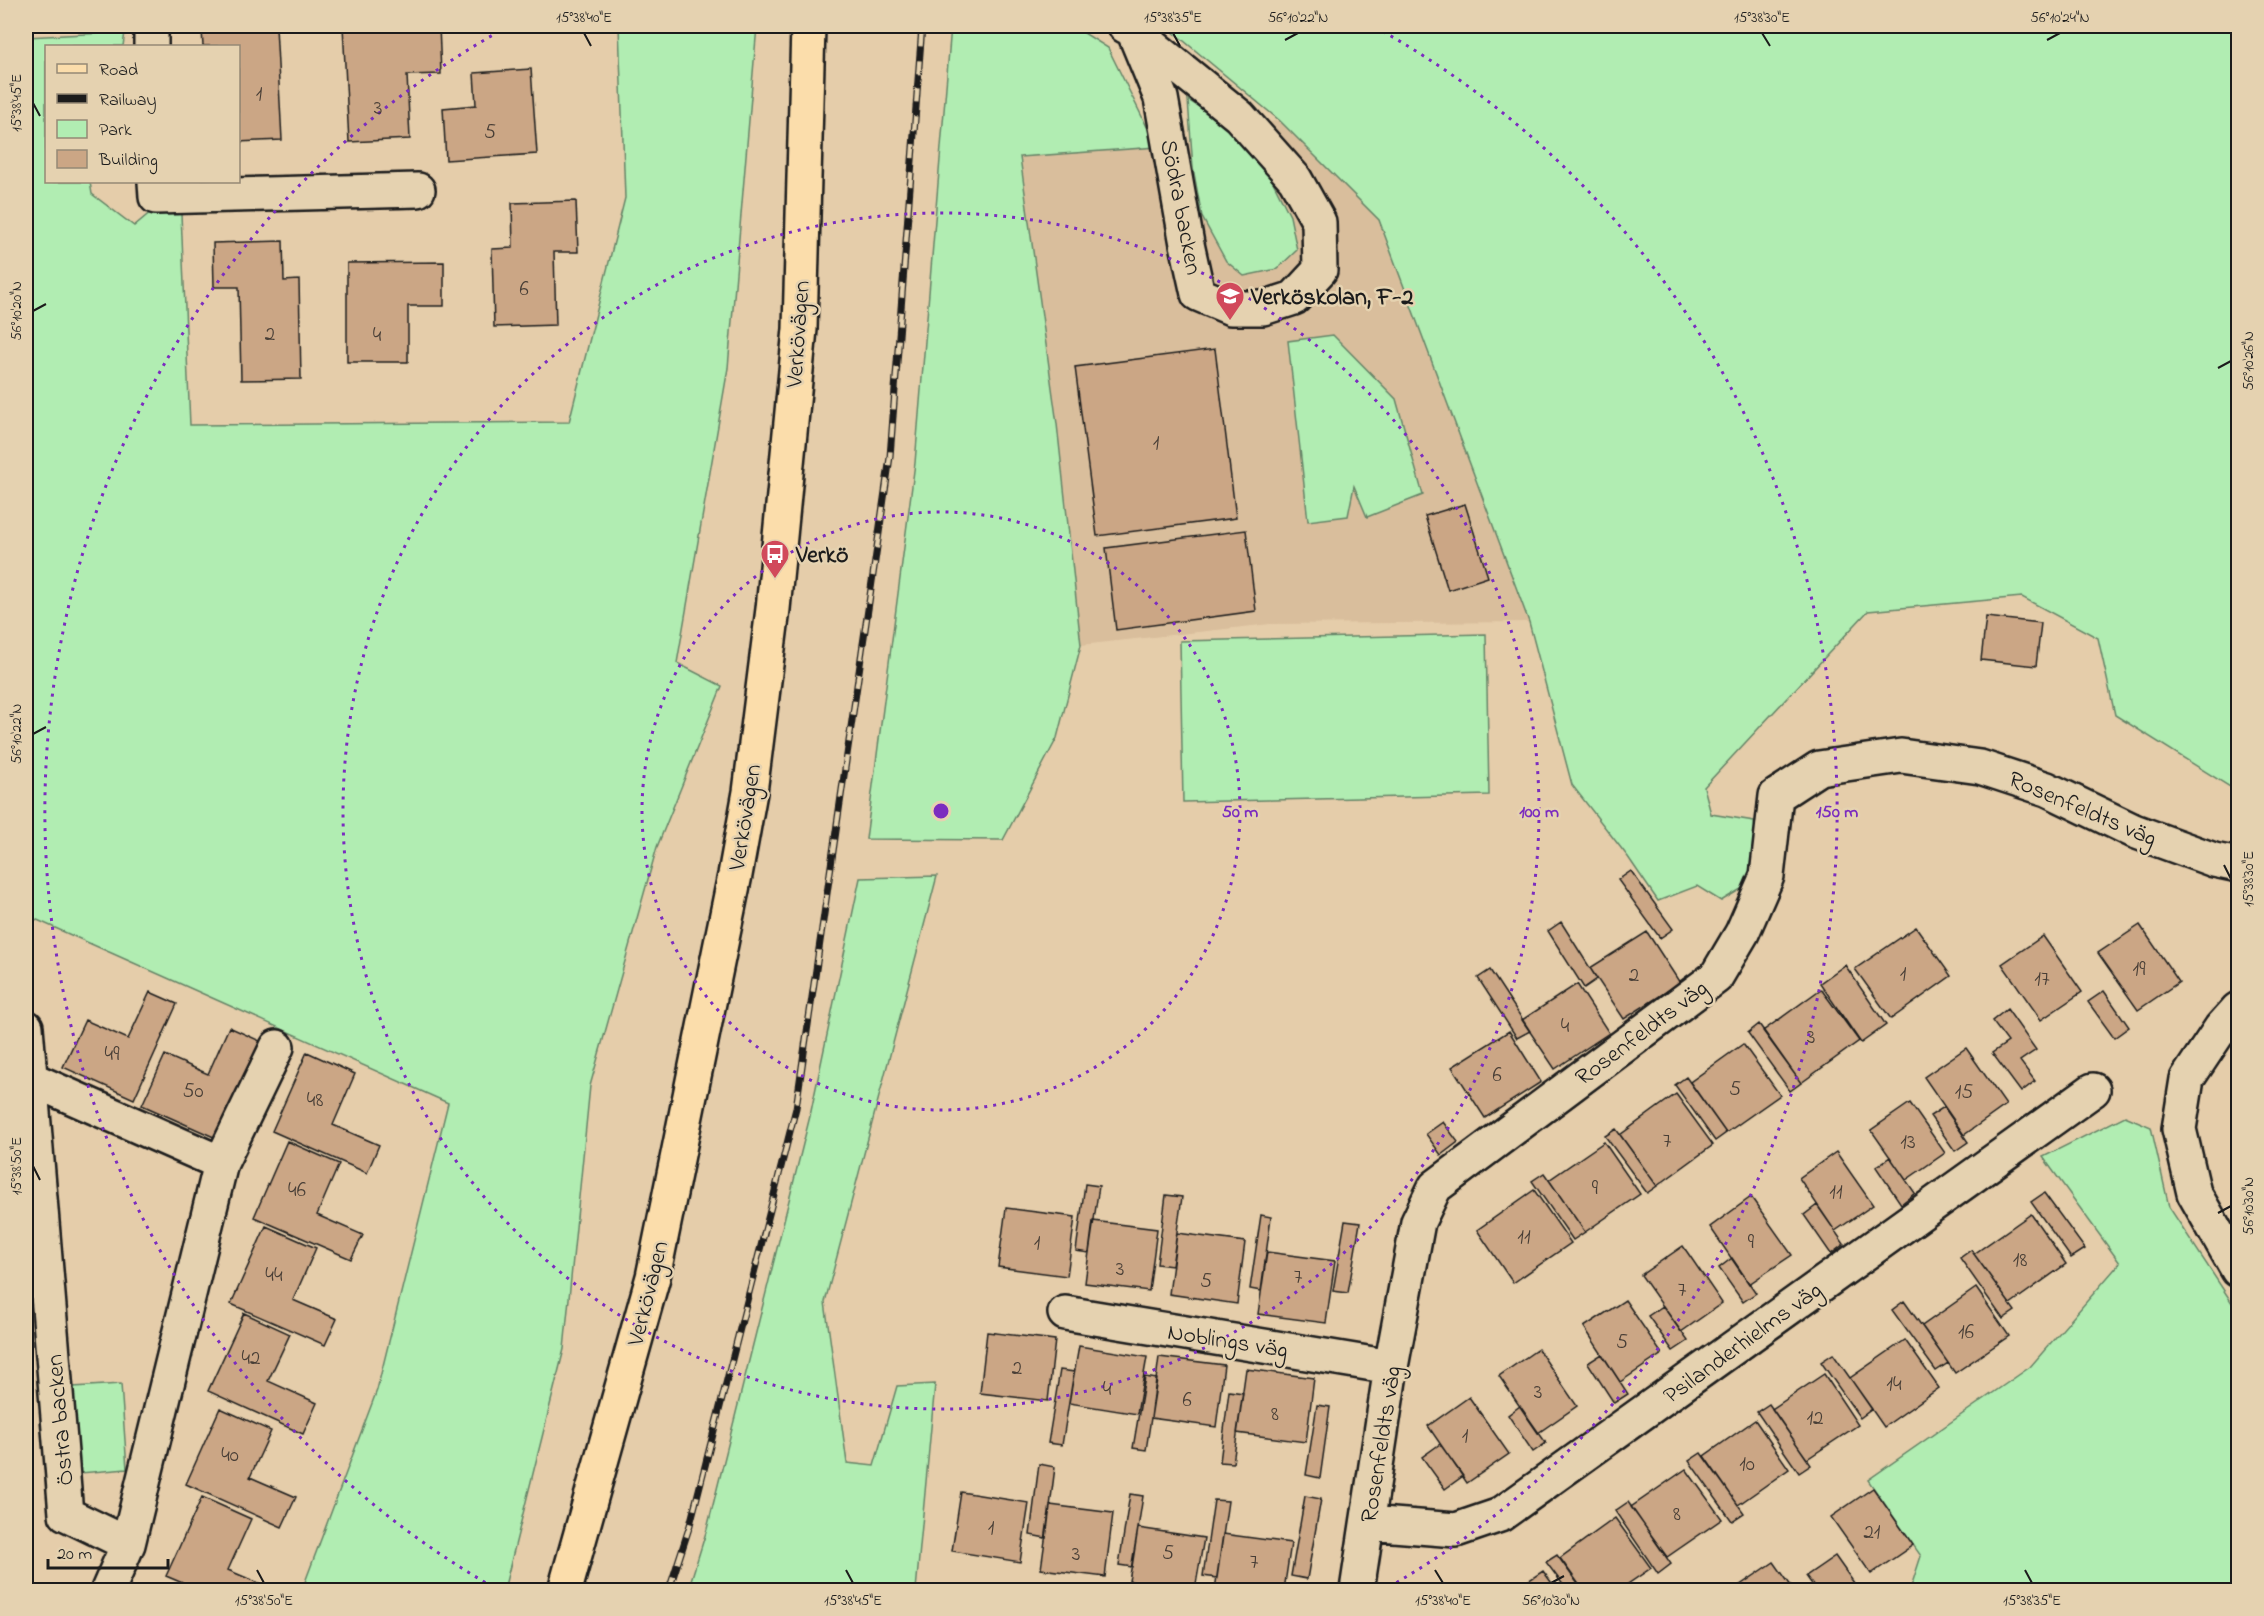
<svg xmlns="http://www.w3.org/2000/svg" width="2264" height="1616" viewBox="0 0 2264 1616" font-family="'Indie Flower',sans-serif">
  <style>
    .built { fill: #d9be9c }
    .green { fill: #b1edb2; stroke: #668467; stroke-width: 1.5 }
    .building { fill: #cba685; stroke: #1c1c1c; stroke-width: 1.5 }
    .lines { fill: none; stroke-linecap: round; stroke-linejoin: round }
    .minor-casing { stroke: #1c1c1c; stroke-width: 38 }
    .major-casing { stroke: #1c1c1c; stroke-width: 38 }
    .minor { stroke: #e5d2b0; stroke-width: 33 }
    .major { stroke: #fbddab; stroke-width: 33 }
    .rail-casing { stroke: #1c1c1c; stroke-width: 7 }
    .rail { stroke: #e5d2b0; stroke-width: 4.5; stroke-dasharray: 14; stroke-linecap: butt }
    .ticks { fill: none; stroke: #1c1c1c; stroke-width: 2 }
    .ring { fill: none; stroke: #7b2cbf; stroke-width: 3; stroke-dasharray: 3 6 }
    .labels { text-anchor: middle; stroke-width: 5; stroke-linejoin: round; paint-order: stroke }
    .number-label { font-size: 21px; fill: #483e36 }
    .street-label { font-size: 24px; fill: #1c1c1c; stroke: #e5d2b0 }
    .poi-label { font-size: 24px; font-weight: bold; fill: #1c1c1c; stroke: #e5d2b0; text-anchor: start }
    .centre { fill: #7b2cbf; stroke: #e5d2b0; stroke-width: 3 }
    .ring-label { font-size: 18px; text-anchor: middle; font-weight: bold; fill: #7b2cbf; stroke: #e5d2b0; stroke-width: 5; stroke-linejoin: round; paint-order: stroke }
    .neatline { fill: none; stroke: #1c1c1c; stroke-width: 2 }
    .ticks-label { font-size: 15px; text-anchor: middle; fill: #1c1c1c }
  </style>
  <rect width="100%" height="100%" fill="#e5cdaa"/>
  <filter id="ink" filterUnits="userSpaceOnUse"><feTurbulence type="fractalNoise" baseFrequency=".0167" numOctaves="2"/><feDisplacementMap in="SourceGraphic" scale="12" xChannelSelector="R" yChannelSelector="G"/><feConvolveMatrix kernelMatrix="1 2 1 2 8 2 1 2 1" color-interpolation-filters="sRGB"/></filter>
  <g filter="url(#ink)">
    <!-- built -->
    <path class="built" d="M1279,120L1379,220L1529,622L1270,624L1081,645L1057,424L1019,157L1157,147Z"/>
    <!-- green -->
    <path class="green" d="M619,26H757L728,368L677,663L722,686L657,847L590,1086L564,1349L504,1590H302L377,1390L448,1103L26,915V37L125,32L123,46H46V182H90L92,194L134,226L152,211L181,214L190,425L569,422L625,198Z
      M951,26H1073L1108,48L1157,147L1020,157L1057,424L1081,645L1057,738L1003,840L866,839L915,463Z
      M1166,26H2238V792L2115,715L2098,638L2022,597L1868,611L1704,787L1711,814L1754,821L1757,845L1746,886L1721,901L1697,886L1658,901L1628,857L1572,785L1529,622L1379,220L1279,120Z
      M1188,100L1224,122L1270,176L1290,216L1297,250L1277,269L1244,276L1226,261L1202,217L1193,168Z
      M1333,335L1396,399L1423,495L1367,517L1354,486L1348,516L1308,521L1288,341Z
      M1486,634L1489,795L1183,802L1180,641Z
      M937,876L825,1302L847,1463L874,1466L897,1386L935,1384L916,1590H688L707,1529L810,1116L860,878Z
      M2125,1116L2151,1127L2169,1207L2238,1312V1590H1910L1921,1556L1868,1480L2030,1367L2120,1263L2043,1157Z
      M121,1384L127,1469L80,1473L73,1387Z"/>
    <!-- building -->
    <path class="building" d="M343,26H439L441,74L407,75L410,139L349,142Z
      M276,27L282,140L238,142V46H203L202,30Z
      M531,69L537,154L446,160L443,108L476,105L474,73Z
      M576,201L578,252H554L556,325L494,327L492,249L513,248L512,203Z
      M283,241L284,281L299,280L301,379L241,380L239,287H214L213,243Z
      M444,262V306H408V362H347V263Z
      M1215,349L1236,518L1097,536L1075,367Z
      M1465,504L1488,577L1448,590L1425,516Z
      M1246,530L1256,611L1116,630L1106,548Z
      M1986,617L2041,623L2036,666L1981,660Z
      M1631,871L1673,929L1660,938L1618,880Z
      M1561,922L1597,979L1584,988L1548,931Z
      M2140,925L2179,982L2138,1010L2098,953Z
      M1916,927L1951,976L1891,1019L1855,969Z
      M1647,932L1680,983L1624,1019L1590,968Z
      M2043,936L2082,992L2041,1020L2002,964Z
      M1845,965L1886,1025L1861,1043L1820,983Z
      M1490,970L1530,1031L1517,1038L1478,978Z
      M1577,984L1609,1033L1555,1069L1522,1020Z
      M1821,989L1859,1041L1801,1083L1763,1031Z
      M2104,991L2129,1027L2114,1038L2088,1002Z
      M150,992L177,1004L134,1099L63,1067L85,1020L128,1039Z
      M2007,1009L2036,1050L2020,1061L2035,1081L2021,1092L1992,1053L2008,1042L1992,1021Z
      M1759,1024L1801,1083L1790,1091L1748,1033Z
      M229,1027L260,1041L216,1138L142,1105L165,1055L208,1074Z
      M1509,1031L1541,1082L1485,1118L1452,1067Z
      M1743,1044L1780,1095L1726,1133L1690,1082Z
      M1966,1048L2006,1105L1964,1135L1924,1077Z
      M307,1052L355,1074L333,1125L379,1145L367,1173L272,1131Z
      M1686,1077L1726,1133L1715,1141L1675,1085Z
      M1676,1094L1713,1145L1657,1186L1620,1135Z
      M1910,1103L1945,1153L1906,1180L1871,1130Z
      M1944,1107L1968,1142L1955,1151L1930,1116Z
      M1443,1122L1458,1142L1441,1155L1426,1134Z
      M1616,1129L1657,1186L1647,1193L1605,1136Z
      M287,1141L339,1164L317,1215L363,1235L351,1259L254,1217Z
      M1604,1142L1640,1194L1585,1232L1549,1180Z
      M1836,1152L1873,1205L1835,1231L1799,1178Z
      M1890,1157L1915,1193L1901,1204L1876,1167Z
      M1544,1173L1585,1232L1573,1240L1532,1181Z
      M1085,1184L1099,1186L1089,1253L1076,1251Z
      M1534,1190L1571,1243L1513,1283L1477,1230Z
      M2044,1193L2085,1249L2071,1258L2031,1202Z
      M1166,1195L1182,1197L1172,1266L1157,1264Z
      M1751,1197L1792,1255L1749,1284L1710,1227Z
      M1817,1205L1844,1244L1831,1254L1804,1215Z
      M1006,1208L1075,1217L1067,1276L998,1267Z
      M2031,1214L2066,1264L2010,1304L1974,1254Z
      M1261,1215L1271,1217L1261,1291L1250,1289Z
      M1093,1221L1157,1229L1149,1291L1085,1283Z
      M1345,1221L1360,1223L1348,1293L1333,1291Z
      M266,1226L316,1248L293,1300L337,1319L325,1345L231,1304Z
      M1177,1233L1245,1242L1237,1304L1169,1294Z
      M1683,1246L1722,1303L1681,1332L1641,1275Z
      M1971,1250L2015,1311L2003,1319L1960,1258Z
      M1267,1252L1335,1261L1326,1323L1258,1314Z
      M1732,1258L1756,1293L1743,1302L1719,1268Z
      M1976,1288L2009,1336L1955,1373L1922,1326Z
      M1625,1300L1662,1354L1620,1382L1584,1327Z
      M1904,1301L1948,1363L1936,1371L1892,1310Z
      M1663,1306L1688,1341L1673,1351L1648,1316Z
      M244,1313L290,1334L268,1381L317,1403L303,1434L208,1391Z
      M987,1332L1055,1340L1048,1401L980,1393Z
      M1905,1340L1939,1388L1884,1427L1850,1378Z
      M1079,1346L1147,1357L1137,1414L1069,1403Z
      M1538,1349L1577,1406L1538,1433L1499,1376Z
      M1602,1354L1628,1394L1614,1403L1588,1363Z
      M1833,1354L1872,1409L1860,1418L1821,1362Z
      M1159,1357L1224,1365L1216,1427L1151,1418Z
      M1246,1369L1314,1378L1306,1442L1237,1433Z
      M1060,1370L1074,1372L1062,1445L1048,1443Z
      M1824,1374L1858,1425L1807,1459L1772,1409Z
      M1145,1377L1157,1379L1146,1450L1133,1448Z
      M1229,1391L1243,1393L1233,1463L1220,1462Z
      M1469,1397L1509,1454L1467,1483L1428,1426Z
      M1769,1404L1811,1465L1799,1473L1757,1412Z
      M1317,1405L1330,1407L1320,1478L1306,1475Z
      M1520,1406L1546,1443L1533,1452L1508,1415Z
      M220,1408L271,1431L250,1477L296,1497L282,1527L186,1484Z
      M1755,1420L1789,1469L1738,1505L1704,1456Z
      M1440,1444L1463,1476L1445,1489L1422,1457Z
      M1701,1453L1744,1513L1732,1521L1689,1461Z
      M1039,1464L1055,1467L1046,1538L1030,1535Z
      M1686,1469L1722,1519L1667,1557L1631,1507Z
      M1873,1488L1913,1545L1871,1574L1831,1517Z
      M961,1492L1029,1503L1020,1562L952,1551Z
      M1130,1494L1143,1496L1132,1567L1119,1565Z
      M1305,1496L1321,1499L1307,1579L1291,1576Z
      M202,1497L251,1519L228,1570L275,1590H199L166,1576Z
      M1214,1500L1228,1501L1217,1578L1203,1576Z
      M1628,1502L1671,1564L1658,1574L1615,1511Z
      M1050,1505L1113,1513L1105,1577L1041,1569Z
      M1615,1518L1651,1568L1619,1590H1583L1560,1558Z
      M1138,1528L1204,1538L1195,1590L1129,1581Z
      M1223,1534L1291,1543L1284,1590H1215Z
      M1557,1555L1578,1584L1583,1590H1567L1546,1562Z
      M1835,1556L1859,1590H1816L1806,1576Z
      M1774,1562L1794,1590H1733Z
      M1543,1571L1557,1590H1514Z"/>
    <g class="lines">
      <!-- minor casing -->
      <g class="minor-casing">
        <path id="minor" d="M151,26V46
          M1125,26L1133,30L1239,116L1295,179L1319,222L1320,270L1294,298L1263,308H1231L1198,294L1187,244L1161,98L1133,30
          M155,182L156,197L418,190
          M2238,1009L2221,1028L2187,1079L2179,1129L2194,1193L2238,1270
          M26,1027L66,1514L128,1544
          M31,1079L221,1163
          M1065,1313L1391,1367
          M1368,1523L1456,1530L1500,1515L2093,1090
          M108,1590L128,1544L221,1163L277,1047
          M1357,1590L1391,1367L1418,1222L1435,1187L1716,977L1742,933L1767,876L1776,796L1819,768L1901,756L1980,767L2047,789L2134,831L2214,860L2238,865"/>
      </g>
      <!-- major casing -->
      <g class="major-casing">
        <path id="major" d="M565,1590L653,1277L735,875L750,792L773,609L800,329L808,26"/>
      </g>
      <!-- minor -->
      <use href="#minor" class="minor"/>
      <!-- major -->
      <use href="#major" class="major"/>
      <!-- rail casing -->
      <g class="rail-casing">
        <path id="rail" d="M669,1590L690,1525L796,1108L890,457L922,26"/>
      </g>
      <!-- rail -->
      <use href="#rail" class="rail"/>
    </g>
  </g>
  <!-- ticks -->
  <path class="ticks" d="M584,33L591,46M1173,33L1180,46M1762,33L1770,46M1285,40L1298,33M2047,40L2060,33M33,103L40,116M33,311L46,304M2218,368L2231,361M33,734L46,727M2224,865L2231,879M33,1166L40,1180M2218,1213L2231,1206M257,1570L264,1583M846,1570L853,1583M1435,1570L1443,1583M2025,1570L2032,1583M1551,1583L1564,1576"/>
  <!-- distance rings -->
  <g class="ring">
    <circle cx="941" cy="811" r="299"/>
    <circle cx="941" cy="811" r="598"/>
    <path d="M493 1587A896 896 0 0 1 507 27M1375 27A896 896 0 0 1 1389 1587"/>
  </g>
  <!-- icons -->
  <defs>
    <g id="school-pin" transform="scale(1.5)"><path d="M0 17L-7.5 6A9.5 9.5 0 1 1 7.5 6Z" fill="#d1495b" stroke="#e5d2b0"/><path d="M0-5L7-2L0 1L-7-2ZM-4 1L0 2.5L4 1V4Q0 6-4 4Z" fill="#fff"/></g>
    <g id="bus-pin" transform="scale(1.5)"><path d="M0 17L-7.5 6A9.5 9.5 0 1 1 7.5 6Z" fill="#d1495b" stroke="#e5d2b0"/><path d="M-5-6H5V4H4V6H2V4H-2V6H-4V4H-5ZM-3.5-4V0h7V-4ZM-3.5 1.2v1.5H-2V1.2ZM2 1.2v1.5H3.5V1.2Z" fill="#fff"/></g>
  </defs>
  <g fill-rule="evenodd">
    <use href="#school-pin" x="1230" y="296"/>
    <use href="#bus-pin" x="775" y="554"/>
  </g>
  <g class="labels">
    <!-- number labels -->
    <g class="number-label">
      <text x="259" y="100">1</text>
      <text x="378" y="114">3</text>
      <text x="490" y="138">5</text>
      <text x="524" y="295">6</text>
      <text x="270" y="340">2</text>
      <text x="377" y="341">4</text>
      <text x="1156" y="449">1</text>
      <text x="2139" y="975">19</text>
      <text x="1903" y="980">1</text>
      <text x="1634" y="981">2</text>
      <text x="2042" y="985">17</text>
      <text x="1565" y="1032">4</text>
      <text x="1811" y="1043">3</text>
      <text x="112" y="1060">49</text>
      <text x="1497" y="1081">6</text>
      <text x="1735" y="1095">5</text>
      <text x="193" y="1097">50</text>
      <text x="1964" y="1098">15</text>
      <text x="315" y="1106">48</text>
      <text x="1667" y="1147">7</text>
      <text x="1908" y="1148">13</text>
      <text x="1595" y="1194">9</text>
      <text x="297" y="1196">46</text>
      <text x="1836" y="1198">11</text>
      <text x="1524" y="1243">11</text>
      <text x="1751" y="1248">9</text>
      <text x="1037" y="1249">1</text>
      <text x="2020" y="1266">18</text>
      <text x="1120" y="1275">3</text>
      <text x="274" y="1281">44</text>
      <text x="1298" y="1283">7</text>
      <text x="1206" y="1287">5</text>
      <text x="1682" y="1296">7</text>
      <text x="1966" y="1338">16</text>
      <text x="1622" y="1348">5</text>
      <text x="251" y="1364">42</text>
      <text x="1017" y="1374">2</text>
      <text x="1894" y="1390">14</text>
      <text x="1107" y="1395">4</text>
      <text x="1538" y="1398">3</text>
      <text x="1187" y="1406">6</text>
      <text x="1275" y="1420">8</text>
      <text x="1815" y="1424">12</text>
      <text x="1465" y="1442">1</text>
      <text x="230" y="1461">40</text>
      <text x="1747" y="1470">10</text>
      <text x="1677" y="1520">8</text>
      <text x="991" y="1534">1</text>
      <text x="1872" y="1538">21</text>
      <text x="1168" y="1559">5</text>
      <text x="1076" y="1560">3</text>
      <text x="1254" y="1568">7</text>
    </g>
    <!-- street labels -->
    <g class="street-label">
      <text transform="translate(1182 207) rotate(79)" y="8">Södra backen</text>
      <text transform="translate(797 334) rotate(-86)" y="8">Verkövägen</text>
      <text transform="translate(2083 808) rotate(23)" y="8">Rosenfeldts väg</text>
      <text transform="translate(744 817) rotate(-81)" y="8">Verkövägen</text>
      <text transform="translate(1641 1032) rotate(-37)" y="8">Rosenfeldts väg</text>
      <text transform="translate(647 1293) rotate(-76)" y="8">Verkövägen</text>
      <text transform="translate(1228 1340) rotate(9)" y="8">Noblings väg</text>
      <text transform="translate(1742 1342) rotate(-36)" y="8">Psilanderhielms väg</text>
      <text transform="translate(59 1420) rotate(-95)" y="8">Östra backen</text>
      <text transform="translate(1380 1444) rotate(-81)" y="8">Rosenfeldts väg</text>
    </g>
    <!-- poi labels -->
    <g class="poi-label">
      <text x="1251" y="304">Verköskolan, F-2</text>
      <text x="796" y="562">Verkö</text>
    </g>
  </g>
  <circle cx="941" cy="811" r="9" class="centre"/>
  <g class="ring-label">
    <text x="1240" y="817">50 m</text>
    <text x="1539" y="817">100 m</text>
    <text x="1837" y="817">150 m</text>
  </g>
  <!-- margin -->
  <rect width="2264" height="1616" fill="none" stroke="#e5d2b0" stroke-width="66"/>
  <!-- legend -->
  <rect x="45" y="45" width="195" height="138" fill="#e5d2b0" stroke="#958975" stroke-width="1.5"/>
  <rect x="57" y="64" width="30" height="9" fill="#fbddab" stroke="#958975" stroke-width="1.5"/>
  <text x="99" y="75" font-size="18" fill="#1c1c1c">Road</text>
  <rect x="57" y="94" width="30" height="9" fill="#1c1c1c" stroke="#958975" stroke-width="1.5"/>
  <text x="99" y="105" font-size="18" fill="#1c1c1c">Railway</text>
  <rect x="57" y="120" width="30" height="18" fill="#b1edb2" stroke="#958975" stroke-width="1.5"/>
  <text x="99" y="135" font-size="18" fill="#1c1c1c">Park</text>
  <rect x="57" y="150" width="30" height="18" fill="#cba685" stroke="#958975" stroke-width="1.5"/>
  <text x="99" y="165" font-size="18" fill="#1c1c1c">Building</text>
  <!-- scale -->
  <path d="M48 1559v9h120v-9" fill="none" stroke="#1c1c1c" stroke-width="3"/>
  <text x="57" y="1559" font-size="18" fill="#1c1c1c" stroke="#e5d2b0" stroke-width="4.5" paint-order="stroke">20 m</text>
  <rect x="33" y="33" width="2198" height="1550" class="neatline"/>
  <g class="ticks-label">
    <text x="584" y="22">15°38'40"E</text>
    <text x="1173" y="22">15°38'35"E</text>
    <text x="1298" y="22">56°10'22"N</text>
    <text x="1762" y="22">15°38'30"E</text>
    <text x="2060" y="22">56°10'24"N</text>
    <text transform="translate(16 103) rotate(-90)" y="5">15°38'45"E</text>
    <text transform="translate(16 311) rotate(-90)" y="5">56°10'20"N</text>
    <text transform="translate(2248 361) rotate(-90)" y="5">56°10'26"N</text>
    <text transform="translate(16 734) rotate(-90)" y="5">56°10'22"N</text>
    <text transform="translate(2248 879) rotate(-90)" y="5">15°38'30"E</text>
    <text transform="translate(16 1166) rotate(-90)" y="5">15°38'50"E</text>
    <text transform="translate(2248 1206) rotate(-90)" y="5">56°10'30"N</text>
    <text x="264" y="1605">15°38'50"E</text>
    <text x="853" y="1605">15°38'45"E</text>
    <text x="1443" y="1605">15°38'40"E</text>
    <text x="1551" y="1605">56°10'30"N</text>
    <text x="2032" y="1605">15°38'35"E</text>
  </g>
</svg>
